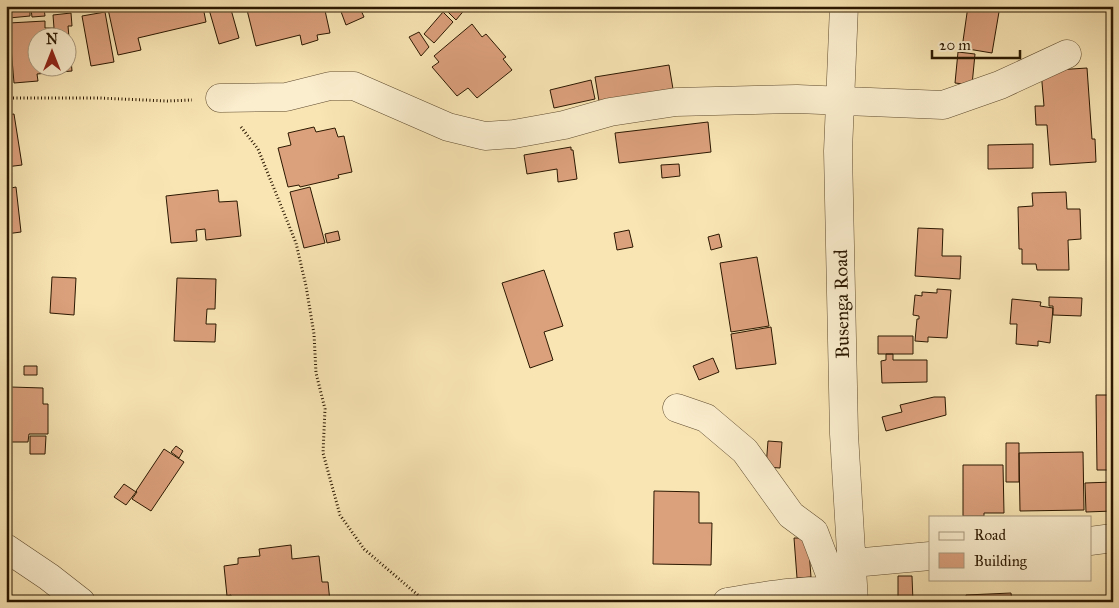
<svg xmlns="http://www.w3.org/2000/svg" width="1119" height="608" viewBox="0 0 1119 608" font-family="'IM FELL Great Primer',serif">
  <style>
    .building { fill: #dba07c; stroke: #2b1801; fill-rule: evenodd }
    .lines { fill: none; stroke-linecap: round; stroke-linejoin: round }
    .minor-casing { stroke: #5e4b2e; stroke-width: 29 }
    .path { stroke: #2b1801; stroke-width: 3; stroke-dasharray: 1 2.5; stroke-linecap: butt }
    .minor { stroke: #fbeece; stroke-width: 28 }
    .labels { text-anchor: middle; stroke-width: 4; stroke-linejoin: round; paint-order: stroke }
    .street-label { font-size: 19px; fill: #2b1801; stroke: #fbeece }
  </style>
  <rect width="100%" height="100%" fill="#f9e5b4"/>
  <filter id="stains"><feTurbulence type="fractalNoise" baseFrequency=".004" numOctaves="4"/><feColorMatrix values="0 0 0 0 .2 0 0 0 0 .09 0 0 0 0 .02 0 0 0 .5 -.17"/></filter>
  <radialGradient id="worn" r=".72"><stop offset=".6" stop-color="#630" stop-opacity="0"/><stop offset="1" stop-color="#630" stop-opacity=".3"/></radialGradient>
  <!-- building -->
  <path class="building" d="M8,6H44V7L30,8V16L9,18Z
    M55,6H67V10H55Z
    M120,6H205L203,7L206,22L138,38L141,50L118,55L108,9Z
    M208,6H230L239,38L219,44Z
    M246,6H324L330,33L317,35L318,40L302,45L300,35L256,46Z
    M335,6H359L364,17L346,25L340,9L337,10Z
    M449,6H464L466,8L456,20L446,10Z
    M968,6H1000L992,53L962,48Z
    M44,8L45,16L32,17L31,9Z
    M105,12L114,62L91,66L82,16Z
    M443,12L453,22L434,43L424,34Z
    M71,13L72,26H68L72,71L37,74L38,81L14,83L9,23L45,21V28H54L53,15ZM38,38H68V68H38Z
    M472,24L482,37L486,34L506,57L503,59L512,70L477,98L468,88L457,96L432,67L439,62L434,56Z
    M419,32L429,47L421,56L409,37Z
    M958,52L975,54L972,85L955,83Z
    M669,65L673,89L599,101L595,77Z
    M1087,68L1092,139H1095L1096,162L1050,165L1047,125H1036L1035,106H1044L1041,71Z
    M591,80L595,99L554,108L550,90Z
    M14,114L22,165L6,167V115Z
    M708,122L711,152L619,163L615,133Z
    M314,127L316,132L335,128L338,137L344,136L352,172L338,175L339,178L300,187L299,185L288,187L278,148L291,145L288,133Z
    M1033,144V168L988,169V145Z
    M571,147V150H573L577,179L558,182L557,169L527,174L524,155Z
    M679,164L680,176L662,178L661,165Z
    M16,187L21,232L6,234V189Z
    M310,187L325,243L304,248L290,192Z
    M218,190L219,202L237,201L241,236L206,240L205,229L196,230L197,241L171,243L166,196Z
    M1066,192L1067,209H1080L1081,239L1068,240L1069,270H1037L1036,264H1022V249H1019L1018,207L1033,206L1032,193Z
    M918,228L943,229L942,256H961L960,279L915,276Z
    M629,230L633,247L617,250L614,233Z
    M338,231L340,240L327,243L325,234Z
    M719,234L722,247L711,250L708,237Z
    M757,257L769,326L731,332L720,263Z
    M544,270L563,326L544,332L553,360L530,368L502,283Z
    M52,277L76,278L74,315L50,313Z
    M177,278L216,279L215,309H207L206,324H216L215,342L174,341Z
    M937,289L951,290L947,338L928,337V342L915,341L917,319H919V316L913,315L915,295L922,296V292L937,293Z
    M1049,297L1082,298L1081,316L1053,315V306H1049Z
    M1012,299L1041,302L1040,306L1053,308L1050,343L1038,341V346L1016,344L1017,324H1010Z
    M771,327L776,364L736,369L731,334Z
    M878,336H913V354H878Z
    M886,354H893V360H927V382L882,383L881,361L886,360Z
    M713,358L719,372L699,380L693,366Z
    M24,366H37V375H24Z
    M11,387L43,388V404H48V434H29L28,442H8V453H6V396H11Z
    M1096,395H1113V470H1097Z
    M934,397H945L946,415L886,431L882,417L902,412L900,405Z
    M30,436H46L45,454H30Z
    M768,441L782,442L780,468L766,467Z
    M1006,443H1019V482H1006Z
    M176,446L183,451L179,458L171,452Z
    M164,449L184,462L151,511L132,499L137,492L136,491Z
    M1083,452L1084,510L1020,511L1019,453Z
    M963,465H1003L1004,513H984V516H963Z
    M1113,482V511L1086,512L1085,483Z
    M124,484L136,492L126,505L114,497Z
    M654,491L699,492V523H712L711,565L653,564Z
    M794,538H808L811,577L797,578Z
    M291,545L292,559L319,556L322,582H328L330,602H231V595L227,596L224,566L238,564V558L260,556L259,549Z
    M898,576H912L913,602H898Z
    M1011,593L1012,602H966V595Z"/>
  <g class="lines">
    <!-- minor casing -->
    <g class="minor-casing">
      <path id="minor" d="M844,6L838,151L844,434L854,602
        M220,98L286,97L330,86H354L448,127L485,136L514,134L564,125L610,112L676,102L797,99L943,105L1000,85L1067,54
        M677,408L706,418L745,451L791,515L814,532L836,590
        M1090,541L1113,538
        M6,548L49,577L81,602
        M853,563L930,556
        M727,602C769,595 810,588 853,592"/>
    </g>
    <!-- path -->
    <path class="path" d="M6,98H99L167,101L192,100
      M241,127L258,149L296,243L306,286L314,334L316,373L325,409L323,453L340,515L364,549L426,602"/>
    <!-- minor -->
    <use href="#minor" class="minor"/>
  </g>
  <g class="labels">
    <!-- street labels -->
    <g class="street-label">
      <text transform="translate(841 304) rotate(-91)" y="7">Busenga Road</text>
    </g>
  </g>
  <!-- margin -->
  <rect width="1119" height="608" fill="none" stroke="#f9e5b4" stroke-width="25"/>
  <rect x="8" y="8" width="1104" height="593" fill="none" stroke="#2b1801" stroke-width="2.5"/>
  <rect x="12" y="12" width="1094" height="583" fill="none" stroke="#2b1801"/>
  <!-- legend -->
  <rect x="929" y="516" width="162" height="65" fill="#fbeece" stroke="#a8987c"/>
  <rect x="939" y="532" width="25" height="8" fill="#fbeece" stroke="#a8987c"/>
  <text x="974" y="540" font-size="15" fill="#2b1801">Road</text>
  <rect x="939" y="553" width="25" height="15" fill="#dba07c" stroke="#a8987c"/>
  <text x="974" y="566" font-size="15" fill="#2b1801">Building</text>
  <!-- north arrow -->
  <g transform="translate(52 52)"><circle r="24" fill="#fbeece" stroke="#a8987c"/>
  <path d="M0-4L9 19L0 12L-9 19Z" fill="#8f2418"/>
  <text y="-8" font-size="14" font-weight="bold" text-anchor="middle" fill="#2b1801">N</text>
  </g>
  <!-- scale -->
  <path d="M932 50v8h88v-8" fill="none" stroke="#2b1801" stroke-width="2.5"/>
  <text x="939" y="50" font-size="15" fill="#2b1801" stroke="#fbeece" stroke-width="4" paint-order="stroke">20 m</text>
  <rect width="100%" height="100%" filter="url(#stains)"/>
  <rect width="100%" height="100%" fill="url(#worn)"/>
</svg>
